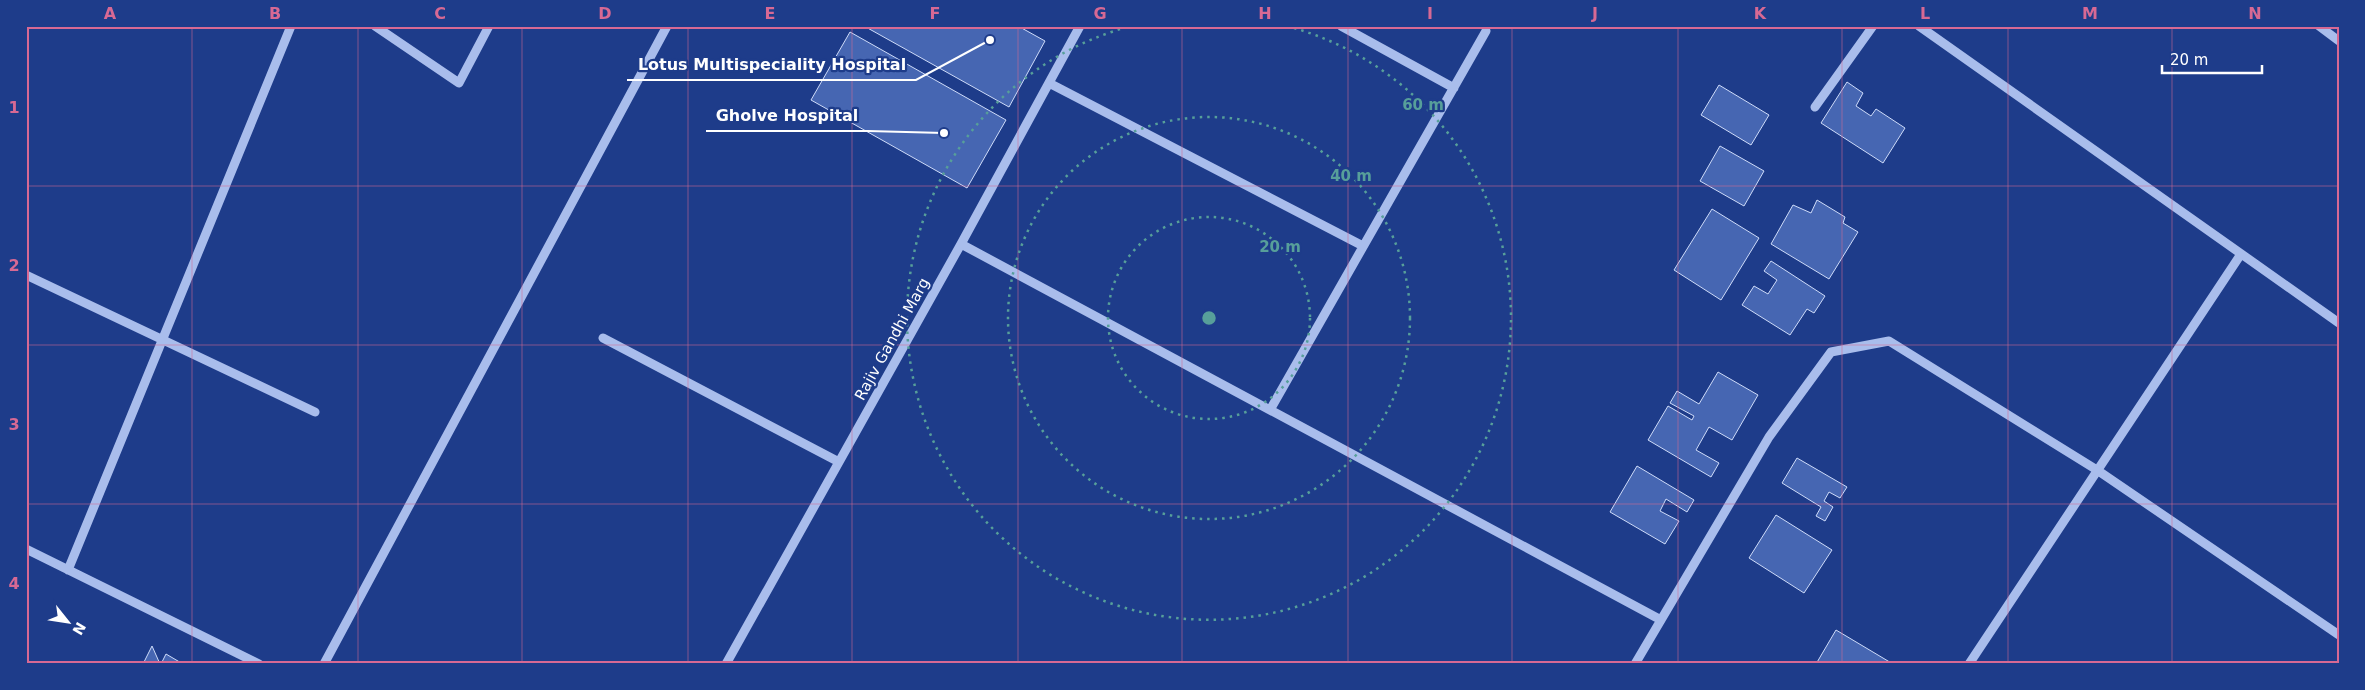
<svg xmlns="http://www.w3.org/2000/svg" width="2365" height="690" viewBox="0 0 2365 690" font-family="'DejaVu Sans',sans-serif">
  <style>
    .building { fill: #4666b2; stroke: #cedbf9 }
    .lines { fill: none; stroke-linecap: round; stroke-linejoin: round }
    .minor { stroke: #a9bdec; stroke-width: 9 }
    .grid { fill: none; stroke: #d76994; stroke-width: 1; stroke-opacity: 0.55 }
    .ring { fill: none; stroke: #579f9a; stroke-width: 2.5; stroke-dasharray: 2.5 5 }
    .labels { text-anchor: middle; stroke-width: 4.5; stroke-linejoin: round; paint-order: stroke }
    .street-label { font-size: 15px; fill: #fff; stroke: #1e3c8a }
    .centre { fill: #579f9a; stroke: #1e3c8a; stroke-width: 2.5 }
    .ring-label { font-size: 15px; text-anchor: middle; font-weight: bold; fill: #579f9a; stroke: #1e3c8a; stroke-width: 4.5; stroke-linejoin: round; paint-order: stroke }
    .leader { fill: none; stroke: #fff; stroke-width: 2 }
    .callout-dot { fill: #fff; stroke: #1e3c8a; stroke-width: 2 }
    .callout-label { font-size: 16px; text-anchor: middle; font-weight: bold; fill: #fff; stroke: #1e3c8a; stroke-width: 4.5; stroke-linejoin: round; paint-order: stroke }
    .neatline { fill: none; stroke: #d76994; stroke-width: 2 }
    .grid-label { font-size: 16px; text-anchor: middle; font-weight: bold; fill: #d76994 }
  </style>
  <rect width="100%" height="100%" fill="#1e3c8a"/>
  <!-- building -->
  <path class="building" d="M864,26H1018L1045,41L1009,107Z
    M850,32L1006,120L967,188L811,100Z
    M1847,82L1863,93L1856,106L1871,116L1876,109L1905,128L1883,163L1821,123Z
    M1719,85L1769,115L1751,145L1701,115Z
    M1720,146L1764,171L1744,206L1700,181Z
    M1817,200L1845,217L1843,223L1858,232L1829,279L1771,244L1793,205L1811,213Z
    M1712,209L1759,238L1721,300L1674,270Z
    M1771,261L1825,296L1814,313L1807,309L1790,335L1742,305L1754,286L1768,294L1777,280L1764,271Z
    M1718,372L1758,395L1732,440L1709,427L1696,450L1719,463L1711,477L1648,440L1668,406L1692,420L1694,416L1670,403L1677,391L1699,404Z
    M1797,458L1847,487L1840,498L1829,492L1824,501L1833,507L1825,521L1816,516L1821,507L1782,483Z
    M1637,466L1694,500L1687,512L1666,499L1660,511L1679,521L1665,544L1610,512Z
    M1776,515L1832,550L1804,593L1749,558Z
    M1836,630L1893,664H1816Z
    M152,646L160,664H143Z
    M166,654L183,664H161Z"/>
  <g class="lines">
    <!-- minor -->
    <path class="minor" d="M375,26L459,83L489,26
      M1341,26L1454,88
      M1919,26L2339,323
      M2319,26L2339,41
      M1049,83L1363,246
      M1815,107L1873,26
      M961,244L1661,620
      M26,275L315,412
      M603,338L839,462
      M1270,410L1486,31
      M26,549L259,664
      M68,570L291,26
      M324,664L667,26
      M726,664L961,244L1080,26
      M1635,664L1769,437L1831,352L1889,341L2097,470L2339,635
      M1969,664L2241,254"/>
  </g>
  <!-- grid -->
  <path class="grid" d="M192,26V664M358,26V664M522,26V664M688,26V664M852,26V664M1018,26V664M1182,26V664M1348,26V664M1512,26V664M1678,26V664M1842,26V664M2008,26V664M2172,26V664M26,186H2339M26,345H2339M26,504H2339"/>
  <!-- distance rings -->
  <g class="ring">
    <circle cx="1209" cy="318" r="101"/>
    <circle cx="1209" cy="318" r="201"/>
    <path d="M1287 26A302 302 0 1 1 1131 26"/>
  </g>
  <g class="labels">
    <!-- street labels -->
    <g class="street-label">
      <text transform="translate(892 339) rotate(-61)" y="5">Rajiv Gandhi Marg</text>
    </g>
  </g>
  <circle cx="1209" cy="318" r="8" class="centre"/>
  <g class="ring-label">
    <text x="1423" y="110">60 m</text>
    <text x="1351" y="181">40 m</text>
    <text x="1280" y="252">20 m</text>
  </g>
  <!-- callouts -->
  <path class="leader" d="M990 40L916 80H627M944 133L868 131H706"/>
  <g class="callout-dot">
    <circle cx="990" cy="40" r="5"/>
    <circle cx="944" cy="133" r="5"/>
  </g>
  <g class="callout-label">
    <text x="772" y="70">Lotus Multispeciality Hospital</text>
    <text x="787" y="121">Gholve Hospital</text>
  </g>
  <!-- border -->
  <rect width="2365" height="690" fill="none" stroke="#1e3c8a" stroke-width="55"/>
  <!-- north arrow -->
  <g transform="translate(68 622) rotate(120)" stroke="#1e3c8a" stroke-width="4" paint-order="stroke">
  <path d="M0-4L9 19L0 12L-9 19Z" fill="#ffffff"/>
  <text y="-8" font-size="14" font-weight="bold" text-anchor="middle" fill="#ffffff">N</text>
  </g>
  <!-- scale -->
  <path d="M2162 65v8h100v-8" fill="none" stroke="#ffffff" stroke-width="2.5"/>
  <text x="2170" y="65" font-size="15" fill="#ffffff" stroke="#1e3c8a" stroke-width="4" paint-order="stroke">20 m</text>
  <rect x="28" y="28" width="2310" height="634" class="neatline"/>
  <g class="grid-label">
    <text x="110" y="19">A</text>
    <text x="275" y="19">B</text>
    <text x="440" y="19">C</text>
    <text x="605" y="19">D</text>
    <text x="770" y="19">E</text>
    <text x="935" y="19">F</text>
    <text x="1100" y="19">G</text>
    <text x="1265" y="19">H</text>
    <text x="1430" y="19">I</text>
    <text x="1595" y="19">J</text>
    <text x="1760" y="19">K</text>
    <text x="1925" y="19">L</text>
    <text x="2090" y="19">M</text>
    <text x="2255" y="19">N</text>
    <text x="14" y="113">1</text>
    <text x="14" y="271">2</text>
    <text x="14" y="430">3</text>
    <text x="14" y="589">4</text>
  </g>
</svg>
